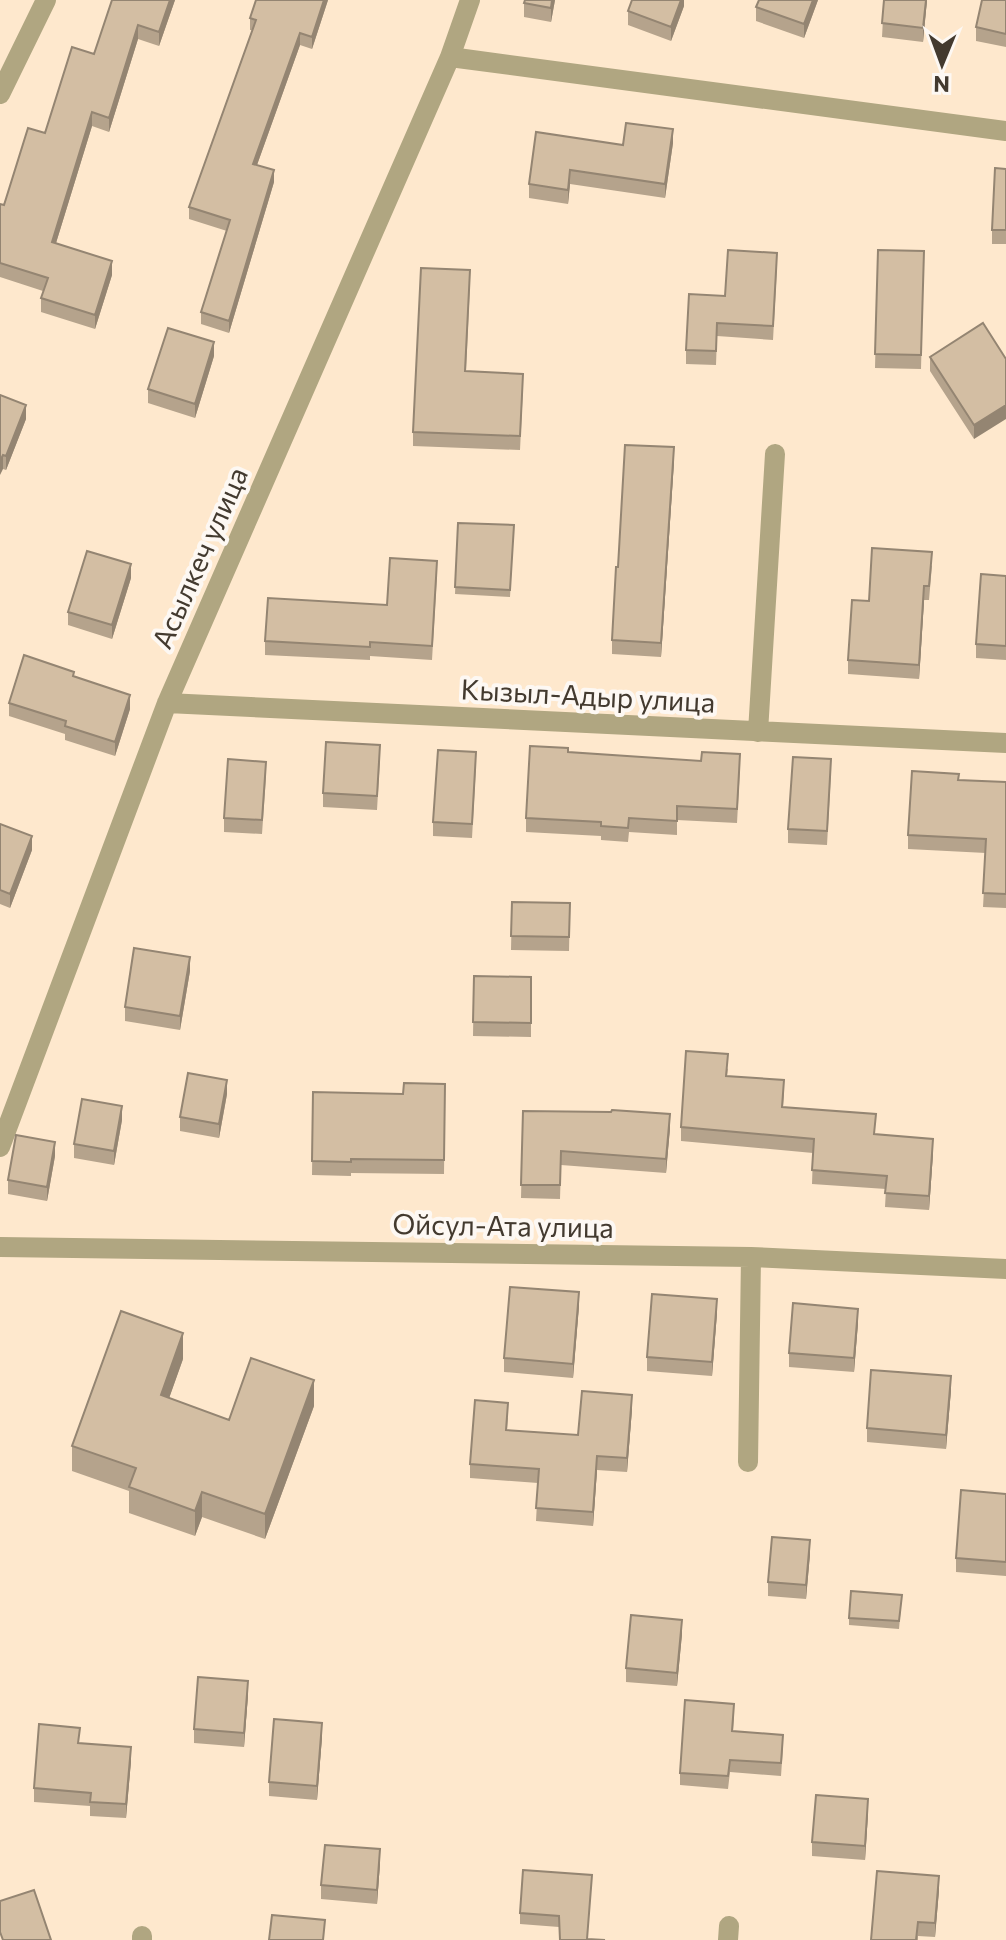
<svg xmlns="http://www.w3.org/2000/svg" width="1006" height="1940" viewBox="0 0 1006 1940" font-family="Commissioner,sans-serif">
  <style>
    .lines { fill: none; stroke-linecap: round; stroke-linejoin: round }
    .minor { stroke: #b0a681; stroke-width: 20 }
    .wall { fill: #b5a38c }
    .shaded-wall { fill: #948572 }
    .building { fill: #d3bea3; stroke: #948572; stroke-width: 2 }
    .labels { text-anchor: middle; stroke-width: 8; stroke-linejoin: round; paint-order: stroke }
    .street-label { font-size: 28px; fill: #433a2f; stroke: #fdf8f3 }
  </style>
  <rect width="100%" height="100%" fill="#fee8cd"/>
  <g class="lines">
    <!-- minor -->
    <path class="minor" d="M450,57L1006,131
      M0,94L46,0
      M167,703L1006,743
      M758,732L775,454
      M0,1147L167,703L450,57L470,0
      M0,1247L751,1257L1006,1269
      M748,1462L751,1257
      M142,1940V1936
      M728,1940L729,1926"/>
  </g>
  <!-- wall -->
  <path class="wall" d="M112,0H175L159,46L138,39L109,132L92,126L56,243L112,275L95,329L41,312V298L43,291L0,277V204L4,205L45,133L94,54Z
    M256,0H328L312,49L300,45L257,165L274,182L229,333L201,324V312L227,231L189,219V207L252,30H250V18Z
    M555,0L551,22L524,17V3Z
    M684,0V6L671,41L628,25V11Z
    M759,0H818L804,38L756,21V7Z
    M884,0H927L923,42L882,37Z
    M1006,0V47L976,41V27Z
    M673,143L665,198L570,184L568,204L529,198V184L623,145Z
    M1006,169V244H992V230Z
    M878,250L924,251L921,369L875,368Z
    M777,267L773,340L717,336L716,365L686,364V350L725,296Z
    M470,284L466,371L523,388L520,450L413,446V432Z
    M214,356L195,418L148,403V389Z
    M930,357L1006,359L974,439L930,371Z
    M0,395L26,419L6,470L3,469Z
    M674,461L661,657L612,654V640Z
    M458,523L514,525L510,597L455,594Z
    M932,565L929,600H924L919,679L848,674V660Z
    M437,575L432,660L370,656V660L265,655V641L387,605Z
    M1006,576V660L976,658V644Z
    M131,578L112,639L68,625V612Z
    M74,677L130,709L115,756L65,740V734L9,716V703Z
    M568,752L740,768L737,823L677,820V835L629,832L628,842L601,840V836L526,832V818Z
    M380,759L377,810L323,807V793Z
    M476,766L472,838L433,836V822Z
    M831,773L827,845L788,843V829Z
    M266,776L262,834L224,832V818Z
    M959,780L1006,782V908L983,907L986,853L908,849V835Z
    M0,824L32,850L10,908L0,904Z
    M512,902L570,903L569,951L511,950Z
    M190,971L180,1030L125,1021V1007Z
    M474,976L531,977V1037L473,1036Z
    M728,1068L727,1076L784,1094L783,1107L933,1153L929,1210L885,1207L886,1189L812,1184L813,1153L681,1141V1127Z
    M445,1084L444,1174L351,1173V1176L312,1175L313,1092L403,1094Z
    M227,1094L219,1138L180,1131V1117Z
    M523,1111L670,1128L666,1173L561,1165L560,1199L521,1198Z
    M122,1120L114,1165L74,1158V1144Z
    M55,1156L47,1201L8,1194V1180Z
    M579,1306L573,1378L504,1372V1358Z
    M717,1313L712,1376L647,1371V1357Z
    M858,1323L854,1372L789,1367V1353Z
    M183,1359L169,1398L229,1420L314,1406L265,1539L202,1517L195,1536L129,1513V1491L72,1471V1446Z
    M951,1390L946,1449L867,1442V1428Z
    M632,1409L627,1472L597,1470L593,1526L536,1521L538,1483L470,1478V1464L508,1417L507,1430L578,1435Z
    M1006,1494V1576L956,1572V1558Z
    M810,1554L806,1599L768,1596V1582Z
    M902,1595L899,1629L849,1625V1618Z
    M682,1634L677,1686L626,1682V1668Z
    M248,1695L244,1747L194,1743V1729Z
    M734,1716L733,1731L783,1747L781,1776L730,1772L728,1789L680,1785V1773Z
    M322,1737L317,1800L269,1796V1782Z
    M80,1743L131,1761L126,1818L90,1816V1806L34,1802V1788Z
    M868,1813L865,1860L812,1856V1842Z
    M380,1863L377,1904L321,1899V1885Z
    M592,1886L560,1940L559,1927L520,1924V1913Z
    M939,1890L935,1937L918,1936V1940H871Z"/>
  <!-- shaded-wall -->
  <path class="shaded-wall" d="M170,0H175L159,46V32Z
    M324,0H328L312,49V37Z
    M552,0H555L551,22V8Z
    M681,0H684V6L671,41V27Z
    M813,0H818L804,38V24Z
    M926,0H927L923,42V28Z
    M138,25V39L109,132V118Z
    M300,33V45L253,176V164Z
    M92,112V126L52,256V242Z
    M673,129V143L665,198V184Z
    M274,170V182L229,333V321Z
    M570,170V184L568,204V190Z
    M112,261V275L95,329V315Z
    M214,342V356L195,418V404Z
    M26,405V419L6,470V456Z
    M1006,405V419L974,439V425Z
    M674,447V461L661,657V643Z
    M3,455V469L0,475V461Z
    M131,564V578L112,639V625Z
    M924,586V600L919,679V665Z
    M130,695V709L115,756V742Z
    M32,836V850L10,908V894Z
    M190,957V971L180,1030V1016Z
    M227,1080V1094L219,1138V1124Z
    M122,1106V1120L114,1165V1151Z
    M670,1114V1128L666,1173V1159Z
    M933,1139V1153L929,1210V1196Z
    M55,1142V1156L47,1201V1187Z
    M579,1292V1306L573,1378V1364Z
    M717,1299V1313L712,1376V1362Z
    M858,1309V1323L854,1372V1358Z
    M183,1333V1359L161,1421V1395Z
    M951,1376V1390L946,1449V1435Z
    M314,1380V1406L265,1539V1514Z
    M632,1395V1409L627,1472V1458Z
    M597,1456V1470L593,1526V1512Z
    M202,1492V1517L195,1536V1511Z
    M810,1540V1554L806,1599V1585Z
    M682,1620V1634L677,1686V1673Z
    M248,1681V1695L244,1747V1733Z
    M322,1723V1737L317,1800V1786Z
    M131,1747V1761L126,1818V1804Z
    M868,1799V1813L865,1860V1846Z
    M380,1849V1863L377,1904V1890Z
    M939,1876V1890L935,1937V1923Z"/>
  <!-- building -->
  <path class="building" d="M112,0H170L159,32L138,25L109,118L92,112L52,242L112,261L95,315L41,298L48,278L0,263V204L4,205L28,128L45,133L72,47L94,54Z
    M256,0H324L312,37L300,33L253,164L274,170L229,321L201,312L230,220L189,207L256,20L250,18Z
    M525,0H552L551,8L524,3Z
    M632,0H681L671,27L628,11Z
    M759,0H813L804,24L756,7Z
    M884,0H926L923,28L882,23Z
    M982,0H1006V34L976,27Z
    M626,123L673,129L665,184L570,170L568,190L529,184L536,132L623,145Z
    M995,168L1006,169V230H992Z
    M728,250L777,253L773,326L717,323L716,351L686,350L689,294L725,296Z
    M878,250L924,251L921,355L875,354Z
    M421,268L470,270L465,371L523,374L520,436L413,432Z
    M983,323L1006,359V405L974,425L930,357Z
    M168,328L214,342L195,404L148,389Z
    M0,395L26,405L6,456L3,455L0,461Z
    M625,445L674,447L661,643L612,640L616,567H618Z
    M458,523L514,525L510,590L455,587Z
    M872,548L932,552L929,586H924L919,665L848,660L852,600L869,601Z
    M87,551L131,564L112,625L68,612Z
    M390,558L437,561L432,646L370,642V647L265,641L268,598L387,605Z
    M981,574L1006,576V646L976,644Z
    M24,655L74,672L73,676L130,695L115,742L65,726L66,721L9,703Z
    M326,742L380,745L377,796L323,793Z
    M530,746L568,748V752L701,761L702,752L740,754L737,809L677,806V821L629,818L628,828L601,826V822L526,818Z
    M438,750L476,752L472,824L433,822Z
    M793,757L831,759L827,831L788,829Z
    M228,759L266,762L262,820L224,818Z
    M912,771L959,774L958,780L1006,782V894L983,893L986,839L908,835Z
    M0,824L32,836L10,894L0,890Z
    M512,902L570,903L569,937L511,936Z
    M134,948L190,957L180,1016L125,1007Z
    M474,976L531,977V1023L473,1022Z
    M686,1051L728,1054L726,1076L784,1080L782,1107L876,1114L874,1134L933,1139L929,1196L885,1193L887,1176L812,1170L814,1139L681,1127Z
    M188,1073L227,1080L219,1124L180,1117Z
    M404,1083L445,1084L444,1160L351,1159V1162L312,1161L313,1092L403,1094Z
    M82,1099L122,1106L114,1151L74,1144Z
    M612,1110L670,1114L666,1159L561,1151L560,1185H521L523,1111L611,1112Z
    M16,1135L55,1142L47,1187L8,1180Z
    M510,1287L579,1292L573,1364L504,1358Z
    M652,1294L717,1299L712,1362L647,1357Z
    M793,1303L858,1309L854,1358L789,1353Z
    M121,1311L183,1333L161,1395L229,1420L251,1358L314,1380L265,1514L202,1492L195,1511L129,1487L136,1468L72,1446Z
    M871,1370L951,1376L946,1435L867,1428Z
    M582,1391L632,1395L627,1458L597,1456L593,1512L536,1508L539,1469L470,1464L475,1400L508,1403L506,1430L578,1435Z
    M961,1490L1006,1494V1562L956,1558Z
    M772,1537L810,1540L806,1585L768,1582Z
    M851,1591L902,1595L899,1621L849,1618Z
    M631,1615L682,1620L677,1673L626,1668Z
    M198,1677L248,1681L244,1733L194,1729Z
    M685,1700L734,1704L732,1731L783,1735L781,1763L730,1760L728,1776L680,1773Z
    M274,1719L322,1723L317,1786L269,1782Z
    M39,1724L80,1728L78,1743L131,1747L126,1804L90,1802L91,1793L34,1788Z
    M816,1795L868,1799L865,1846L812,1842Z
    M325,1845L380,1849L377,1890L321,1885Z
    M523,1870L592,1875L587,1939L605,1940H560L559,1916L520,1913Z
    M877,1871L939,1876L935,1923L918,1922L916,1940H871Z
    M34,1890L51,1940H3L0,1932V1901Z
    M272,1915L325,1920L323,1940H269Z"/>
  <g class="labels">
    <!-- street labels -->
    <g class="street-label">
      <text transform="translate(200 558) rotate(-66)" y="10">Асылкеч улица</text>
      <text transform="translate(588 696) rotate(3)" y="10">Кызыл-Адыр улица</text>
      <text transform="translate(503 1226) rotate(1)" y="10">Ойсул-Ата улица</text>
    </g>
  </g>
  <!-- north arrow -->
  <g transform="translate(942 64) rotate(181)" stroke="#fdf8f3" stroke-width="6" paint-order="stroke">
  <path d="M0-6L14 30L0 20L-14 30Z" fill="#433a2f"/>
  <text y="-12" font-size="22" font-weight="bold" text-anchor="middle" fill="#433a2f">N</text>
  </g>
</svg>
